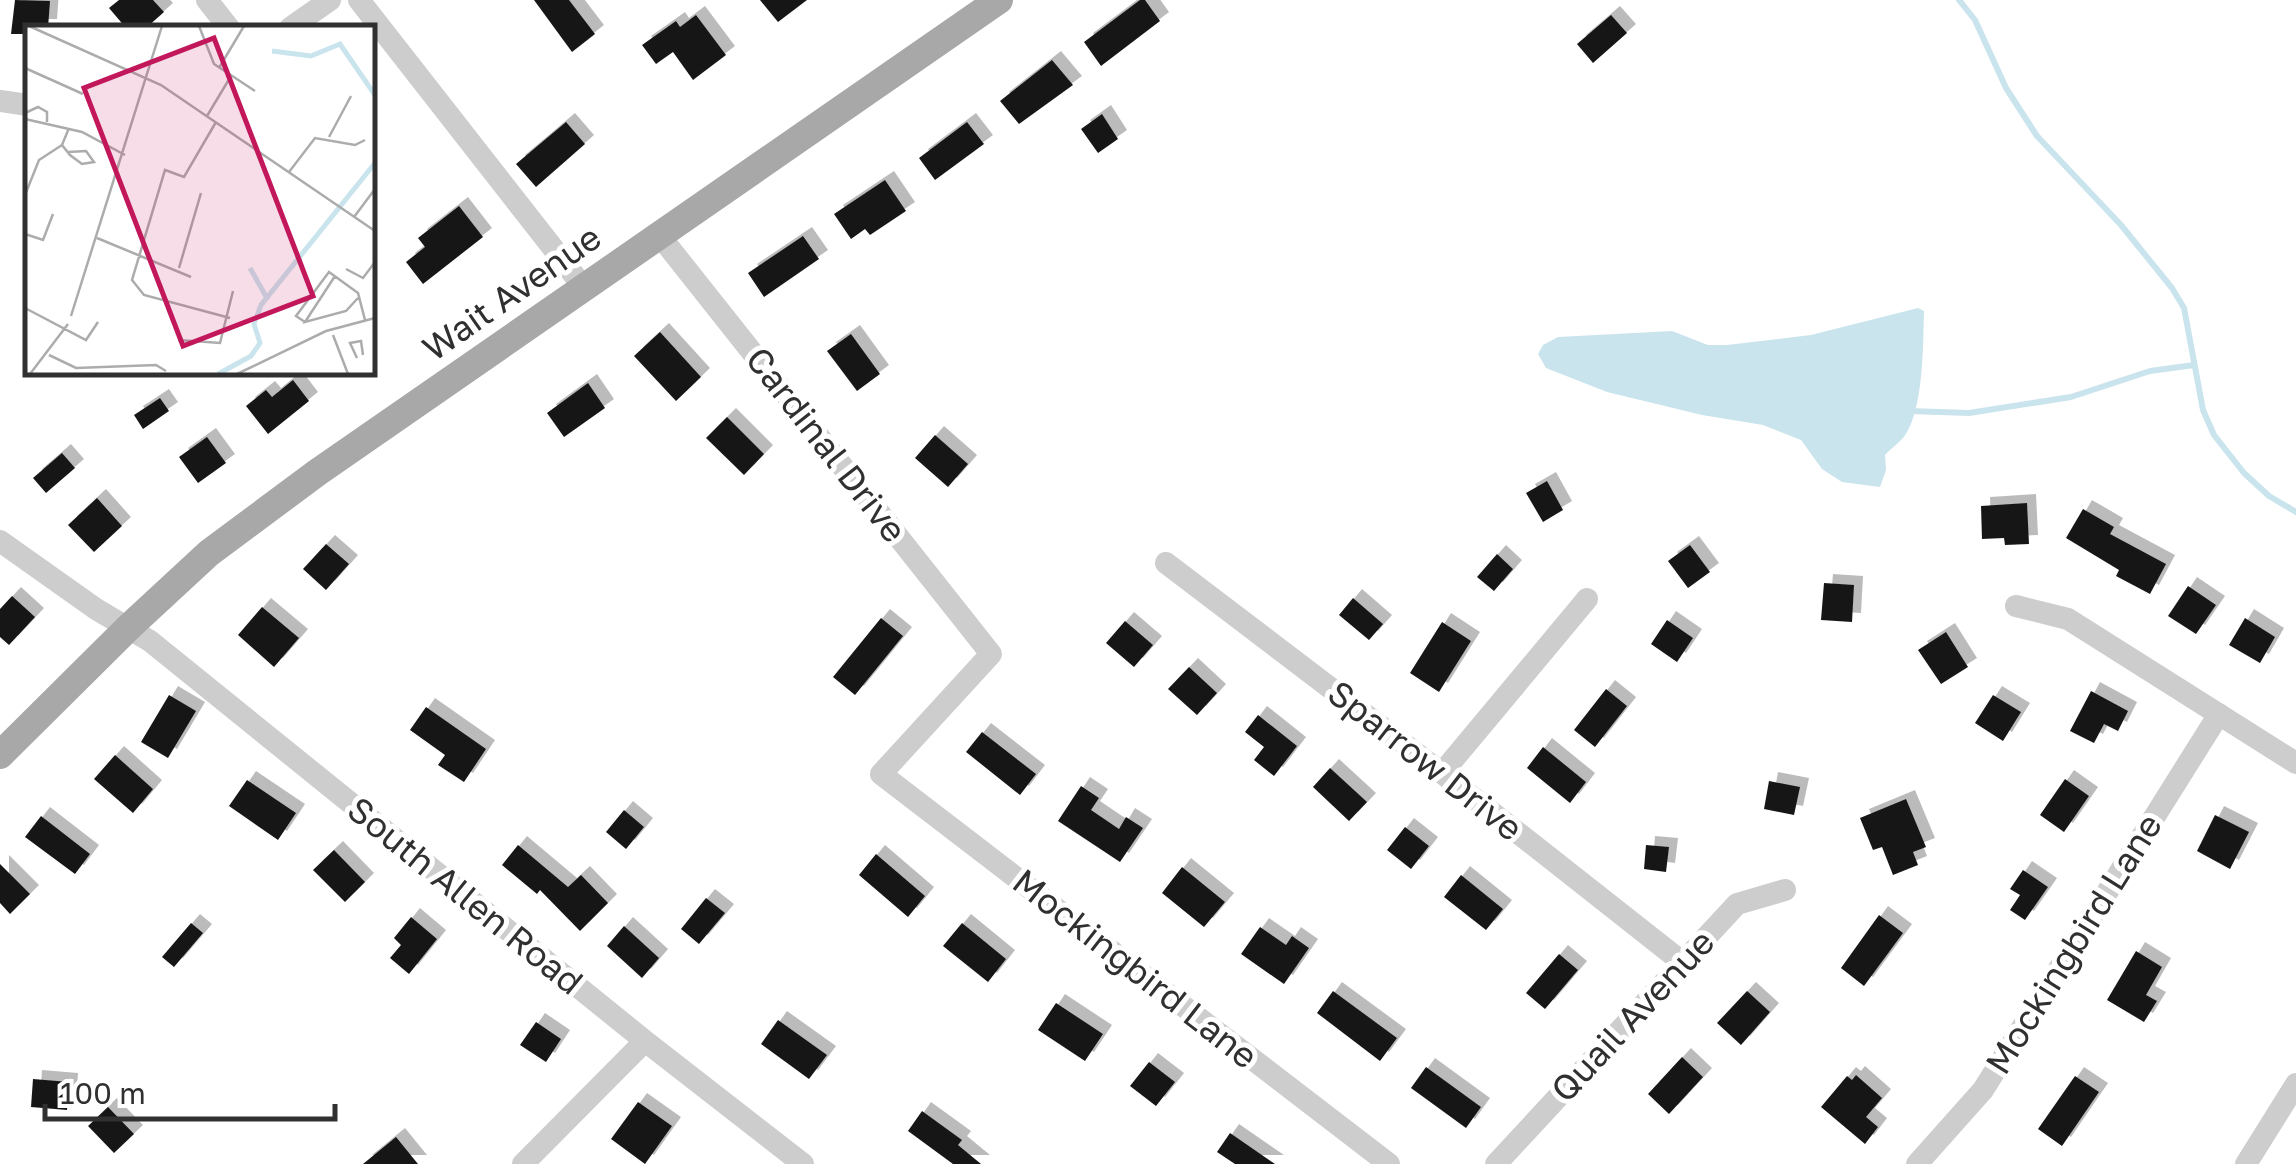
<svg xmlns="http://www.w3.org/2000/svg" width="2296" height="1164" viewBox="0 0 2296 1164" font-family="'Golos Text',sans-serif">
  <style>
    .water { fill: #cae4ed }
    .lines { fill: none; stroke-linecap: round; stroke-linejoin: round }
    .stream { stroke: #cae4ed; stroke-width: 6 }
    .building { fill: #171717; filter: url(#shadow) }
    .minor { stroke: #cdcdcd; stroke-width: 22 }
    .major { stroke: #a8a8a8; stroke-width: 28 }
    .labels { text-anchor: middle; stroke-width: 10; stroke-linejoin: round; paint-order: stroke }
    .street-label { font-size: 35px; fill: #303030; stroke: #fff }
    .inset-river { fill: none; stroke: #cae4ed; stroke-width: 5 }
    .inset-road { fill: none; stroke: #acacac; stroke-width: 2.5 }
    .view { fill: #c2185b; fill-opacity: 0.15; stroke: #c2185b; stroke-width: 5 }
    .inset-edge { fill: none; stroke: #303030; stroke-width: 5 }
  </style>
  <defs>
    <filter id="shadow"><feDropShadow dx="9" dy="-9" stdDeviation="0" flood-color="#0004"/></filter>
  </defs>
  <rect width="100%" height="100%" fill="#fff"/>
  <!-- water -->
  <path class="water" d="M1918,308L1924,311C1923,344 1924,412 1903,438C1898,444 1890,449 1885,455L1886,470L1880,487L1842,482L1822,469L1801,440L1763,425L1702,415L1607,392L1546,368L1538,354L1543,345L1558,337L1672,331L1708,345H1727L1811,335Z"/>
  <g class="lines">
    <!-- stream -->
    <path class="stream" d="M1959,0L1975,20L2006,88L2037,136L2121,225L2172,288L2184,308L2203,410L2214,435L2244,473L2269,496L2296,512
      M1909,411L1969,413L2071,397L2150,371L2194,365"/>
  </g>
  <!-- building -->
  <path class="building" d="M15,0L50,1L48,28H28V34H11Z
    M119,0H153L164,12L146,28H126L109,8Z
    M534,0H569L595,34L572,52Z
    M760,0H807L778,22Z
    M1140,0H1145L1160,21L1101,66L1084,42Z
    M696,15L726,55L693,80L673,52L656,64L642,45L676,21L680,27Z
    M1611,15L1627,33L1593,63L1577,44Z
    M1052,60L1073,85L1019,124L1000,101Z
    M1102,114L1118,139L1098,153L1081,129Z
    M566,122L585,144L536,187L516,164Z
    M967,122L984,144L935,180L919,158Z
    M885,180L906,211L870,235L865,229L851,239L834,214Z
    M459,206L483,237L423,284L406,262L425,247L418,238Z
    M803,236L819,259L764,297L748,273Z
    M660,332L701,377L676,401L634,356Z
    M851,334L880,374L857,391L827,351Z
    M293,380L309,401L268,434L246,406L266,390L272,397Z
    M588,383L605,408L564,437L547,413Z
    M160,398L169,411L143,429L134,415Z
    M727,417L764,454L744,475L706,438Z
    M935,435L968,464L948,487L915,458Z
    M207,437L226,463L198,483L179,457Z
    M62,453L75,468L46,493L33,478Z
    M1547,481L1563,510L1543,522L1526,493Z
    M97,498L122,526L94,552L68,525Z
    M2027,503L2029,544L2005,545L2004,538L1982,539L1981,506Z
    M2083,509L2114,527L2110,534L2166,564L2150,594L2116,576L2119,570L2066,538Z
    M326,544L349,564L326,590L303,569Z
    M1690,545L1710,572L1688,588L1668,561Z
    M1497,554L1513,569L1494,591L1477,577Z
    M1824,583L1854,585L1852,622L1821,620Z
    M2188,586L2216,605L2196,634L2168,616Z
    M12,596L35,617L9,645L0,637V609Z
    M1353,598L1383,624L1369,640L1339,615Z
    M262,607L299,638L274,667L238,635Z
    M881,618L903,636L855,695L833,677Z
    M2245,618L2275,637L2260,663L2229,645Z
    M1667,620L1693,638L1677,662L1651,644Z
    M1125,621L1153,645L1134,667L1106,643Z
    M1442,622L1471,641L1439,692L1410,673Z
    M1946,632L1968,667L1941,684L1918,650Z
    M1189,667L1217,693L1197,715L1168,689Z
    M1606,689L1627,706L1595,747L1574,730Z
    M2091,691L2128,711L2118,731L2104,724L2094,743L2070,731Z
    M169,695L196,711L168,758L141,742Z
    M1993,695L2021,712L2003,741L1975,723Z
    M426,707L486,749L464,782L438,765L445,755L410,730Z
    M1258,715L1297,746L1274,776L1254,760L1264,747L1245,732Z
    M982,732L1036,774L1020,795L966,752Z
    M1543,747L1586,782L1570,803L1527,768Z
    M115,755L153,789L133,813L94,779Z
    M1330,768L1367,802L1349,821L1313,787Z
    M2065,779L2089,796L2064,832L2040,815Z
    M247,780L296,813L278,840L229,806Z
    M1769,781L1800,787L1794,815L1764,809Z
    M1081,786L1099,798L1091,810L1119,829L1126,817L1143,828L1120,862L1058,821Z
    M1906,799L1926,847L1913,852L1918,865L1893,875L1882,847L1873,850L1860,818Z
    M624,810L644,827L626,849L606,832Z
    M2215,815L2249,832L2230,869L2197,851Z
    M41,816L90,854L75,874L25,837Z
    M1405,827L1429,846L1411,869L1387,850Z
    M518,845L568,887L581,875L608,903L580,931L540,890L537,894L502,865Z
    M1646,845L1669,847L1666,872L1644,869Z
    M334,850L365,882L345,902L313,870Z
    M876,854L925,896L908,917L859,875Z
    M0,864L30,894L10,914L0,903Z
    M1182,867L1225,902L1204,927L1162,893Z
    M2023,870L2048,887L2025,920L2010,910L2020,895L2010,889Z
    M1461,875L1503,909L1486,930L1444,897Z
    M706,898L725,913L699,944L681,929Z
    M1879,915L1903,933L1864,986L1841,968Z
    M411,917L437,939L409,974L390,958L401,945L394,938Z
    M191,923L203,933L174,967L162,957Z
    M962,923L1006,959L988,982L943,946Z
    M624,926L659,958L642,978L607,946Z
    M1260,927L1286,945L1292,936L1309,948L1284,984L1241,954Z
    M2136,951L2162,967L2146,995L2157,1001L2144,1022L2107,1000Z
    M1559,954L1578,970L1545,1009L1526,993Z
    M1333,991L1397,1038L1380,1061L1317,1013Z
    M1747,991L1770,1012L1741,1045L1717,1023Z
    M1056,1003L1103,1034L1085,1061L1038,1030Z
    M778,1020L827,1055L809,1079L761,1044Z
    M536,1022L561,1039L546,1062L520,1045Z
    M1682,1057L1703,1077L1669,1114L1648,1094Z
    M1149,1062L1175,1082L1156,1106L1130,1086Z
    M1426,1067L1481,1107L1466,1128L1411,1088Z
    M1856,1075L1882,1098L1866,1117L1878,1127L1865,1144L1821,1107L1847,1076L1852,1080Z
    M2075,1076L2099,1092L2062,1146L2038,1129Z
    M33,1079L69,1082L67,1110L31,1107Z
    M638,1102L672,1126L645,1164L611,1139Z
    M108,1107L134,1134L114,1153L88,1126Z
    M922,1111L962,1140L958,1145L981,1164H953L908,1131Z
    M1230,1133L1275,1164H1235L1217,1152Z
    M396,1137L418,1164H363Z"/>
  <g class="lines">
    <!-- minor -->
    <path class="minor" d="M207,0L229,28
      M359,0L585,289
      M290,28L330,0
      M0,101L28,105
      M660,236L991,654L881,774L1389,1164
      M0,541L96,609L150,641L645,1041L803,1164
      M1166,563L1442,773L1682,962
      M2016,606L2068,619L2296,763
      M1442,773L1587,599
      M523,1164L645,1041
      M1496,1164L1737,904L1785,890
      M1917,1164L1983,1090L2219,714
      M2246,1164L2296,1084"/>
    <!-- major -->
    <path class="major" d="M0,755L129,627L209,553L318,472L999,0"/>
  </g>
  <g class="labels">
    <!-- street labels -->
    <g class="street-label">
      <text transform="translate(512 293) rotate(-35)" y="12">Wait Avenue</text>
      <text transform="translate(826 445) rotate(52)" y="12">Cardinal Drive</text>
      <text transform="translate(1425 761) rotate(38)" y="12">Sparrow Drive</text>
      <text transform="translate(465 896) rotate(39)" y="12">South Allen Road</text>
      <text transform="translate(2074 944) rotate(-58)" y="12">Mockingbird Lane</text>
      <text transform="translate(1135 969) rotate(38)" y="12">Mockingbird Lane</text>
      <text transform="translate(1633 1016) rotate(-47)" y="12">Quail Avenue</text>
    </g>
  </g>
  <!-- overview -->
  <g transform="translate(25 25)">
    <rect width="350" height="350" fill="#fff"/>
    <path class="inset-river" d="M247,26L286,31L315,19L350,70M225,243L243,275M193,349L226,331L235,318L229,299L236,280L350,138"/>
    <path class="inset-road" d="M4,1L136,60L350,206M174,1L189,39L230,66M0,43L58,69M194,43L219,1M0,88L13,82L22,87V97M182,91L206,51M0,94L57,107L100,130M191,97L159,152L140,145L107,255L119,270L205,293M304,112L326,71M37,120L45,130L57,139L69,137L61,126L43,127M264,147L290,113L330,120L340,115M0,170L14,135L37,120L44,103M329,192L350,164M0,209L18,215L28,189M72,213L166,252M154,243L176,168M321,244L338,253L350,237M310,251L280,297L321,286L333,273M0,283L61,315L73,297M46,291L137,1M280,297L271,291L304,247L333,268L340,295M308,310L323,349M153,315L195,318L208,266M24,330L51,343L131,340L141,346M332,333L325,318L336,316L338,330M5,349L43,299M212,349L301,306L350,293"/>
    <path class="view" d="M189,13L288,271L158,321L59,63Z"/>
    <rect width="350" height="350" class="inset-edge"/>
  </g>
  <!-- scale -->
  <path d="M45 1104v15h290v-15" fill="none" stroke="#303030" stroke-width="5"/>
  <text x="60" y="1104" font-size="30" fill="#303030" stroke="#ffffff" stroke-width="8" paint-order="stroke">100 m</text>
</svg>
